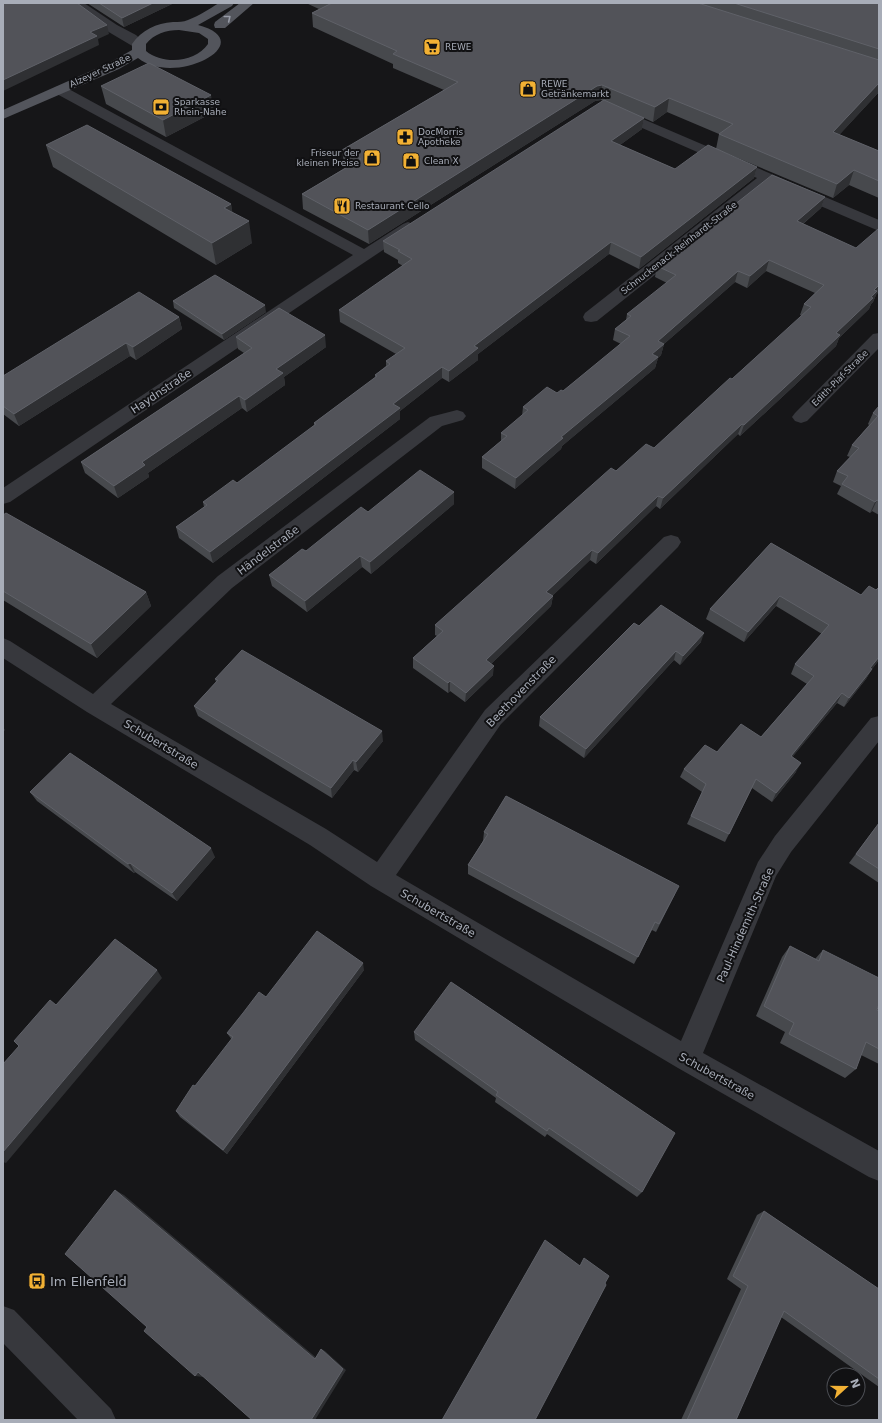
<svg xmlns="http://www.w3.org/2000/svg" width="882" height="1423" viewBox="0 0 882 1423" font-family="'DejaVu Sans',sans-serif">
  <style>
    .lines { fill: none; stroke-linecap: round; stroke-linejoin: round }
    .minor { fill: #37383d; fill-rule: evenodd }
    .major { fill: #53555c; fill-rule: evenodd }
    .wall { fill: #47494d }
    .shaded-wall { fill: #2f3033 }
    .building { fill: #525359; stroke: #5f6168 }
    .oneway { stroke: #979ba6 }
    .labels { text-anchor: middle; stroke-width: 4; stroke-linejoin: round; paint-order: stroke }
    .far-poi-label { font-size: 9px; fill: #a8adb8; stroke: #111113; text-anchor: start }
    .far-street-label { font-size: 9px; fill: #a8adb8; stroke: #111113 }
    .street-label { font-size: 11px; fill: #a8adb8; stroke: #111113 }
    .near-poi-label { font-size: 13px; fill: #a8adb8; stroke: #111113; text-anchor: start }
  </style>
  <rect width="100%" height="100%" fill="#161618"/>
  <g class="lines">
    <!-- minor -->
    <path class="minor" d="M69,3H84L117,25L136,35L146,44L144,47H134L107,31Z
      M60,86L65,87L364,249L403,224L408,222L413,224L416,227L413,230L326,288L10,502L3,504V488L353,255L55,93L53,90L55,87Z
      M615,107L879,220V231L769,184L597,321L591,322L585,321L583,317L585,313L757,178L610,114L608,111L610,108Z
      M879,333V348L807,421L801,423L795,421L792,417L795,413L873,334Z
      M457,410L463,412L466,416L463,420L442,426L232,588L111,704L326,829L377,862L485,710L664,537L671,535L678,537L681,542L678,547L501,724L396,875L681,1041L758,862L775,836L871,718L879,716V741L791,852L776,876L703,1053L879,1151V1181L869,1177L678,1068L371,886L310,845L87,712L3,658V638L10,641L93,694L218,576L430,417Z
      M3,1306L14,1310L111,1409L116,1420H78L3,1343Z"/>
    <!-- major -->
    <path class="major" d="M219,3H234L232,6L198,25C262,42 175,88 138,58L119,69L3,119V110L109,63L132,50V44C142,30 156,23 173,22C179,22 183,22 188,20C199,16 209,9 219,3ZM179,30L199,33L208,39V44C195,63 163,65 146,51V44C154,34 166,30 179,30Z
      M240,3H254L225,28H215L214,25L215,22Z"/>
  </g>
  <!-- wall -->
  <path class="wall" d="M87,3H172V4L124,27Z
    M306,3H879V92L839,135L879,151V198L849,185L833,198L716,149L719,134L667,112L653,122L644,118L642,129L620,145L675,169L757,167L754,178L639,269L609,254L478,354V360L449,382L442,378L400,411V419L213,563L179,538L176,527L204,507L203,502L237,483L314,426V423L375,378V375L386,366V361L396,354L340,322L339,310L403,266L398,263V260L384,252L383,241L603,101L601,100L595,101L369,244L303,209L302,194L348,166L344,164L342,150L444,90L393,68V64L313,27L312,13L319,9Z
    M101,86L214,112L166,137L106,104Z
    M46,145L231,204L232,212L252,243L216,265L53,167Z
    M825,197L821,208L803,224L876,295L873,302L871,304L869,309L839,338L836,346L794,386L740,436L738,434L660,509L656,506L596,564L590,560L552,596H553L551,606L491,664L493,675L465,702L450,691L448,693L413,668V658L437,636L435,635V625L616,471L654,448L732,379L802,316L800,315L804,304L815,293L766,271L747,288L735,282L664,344L661,355L658,358L655,368L562,446L561,449L515,489L482,468V457L501,441V433L522,416L523,407L557,393L563,391L621,344L613,340L615,329L626,320L627,314L667,283L655,277L657,266Z
    M173,301L266,312L224,340L174,308Z
    M179,317L182,329L136,360L130,356L19,426L3,414V376Z
    M236,337L326,347L284,377L285,385L247,412L242,408L148,473L149,477L118,498L85,473L81,462L244,353L238,349Z
    M879,406V515L872,511L870,513L837,494L841,486L833,482L837,471L850,457L847,456L852,445L869,425L868,424L873,413Z
    M454,504L371,574L362,567L307,612L272,586L269,575L368,512Z
    M3,515L146,592L151,606L97,658L3,600Z
    M771,543L861,595L876,590L879,587V660L872,669L866,679L844,707L837,703L792,757L796,772L772,802L752,788L725,842L687,824L702,792L680,777L684,769L717,752L761,737L807,684L791,674L795,664L822,634L776,606L744,642L706,619L710,609Z
    M639,626L701,642L680,665L674,660L584,758L539,726L540,717Z
    M215,679L383,741L358,772L354,770L332,798L198,716L194,706L216,682Z
    M30,792L215,857L177,901L135,872L134,873L37,801Z
    M879,823V883L849,863Z
    M484,832L675,894L656,932L652,930L634,964L468,874V865L483,841Z
    M790,946L815,959L823,950L877,1010L879,1011V1064L861,1055L856,1069L845,1078L780,1043L785,1032L756,1016L782,957Z
    M364,970L227,1154L180,1117L176,1111L232,1040L227,1033L266,997Z
    M414,1032L642,1192L637,1197L547,1134L545,1137L495,1102L496,1098L415,1040Z
    M764,1211L879,1289V1387L781,1317L736,1420H681L741,1289L727,1279L757,1215Z"/>
  <!-- shaded-wall -->
  <path class="shaded-wall" d="M153,3H172V4L124,27L122,18Z
    M107,25L109,34L98,39L99,45L3,91V80L90,32Z
    M879,83V92L828,147L833,132Z
    M602,85L601,100L595,101L369,244L368,230L597,86Z
    M211,95L214,112L166,137L163,120Z
    M669,98L667,112L653,122L655,107Z
    M644,118L642,129L609,153L611,141Z
    M757,167L754,178L639,269L641,257Z
    M854,170L849,185L833,198L837,184Z
    M825,197L821,208L793,232L797,221Z
    M231,204L235,226L224,208Z
    M249,221L252,243L216,265L212,243Z
    M611,242L609,254L478,354V360L449,382V371L474,346Z
    M769,260L766,271L747,288L750,276Z
    M738,271L735,282L664,344L661,355L658,358L655,368L562,446L561,449L515,489L516,478L561,437L658,341Z
    M879,285V292L876,295L873,302L871,304L869,309L839,338L836,346L794,386L740,436L744,425L836,333L874,290Z
    M265,305L266,312L224,340L222,334Z
    M179,317L182,329L136,360L133,347Z
    M325,335L326,347L284,377L285,385L247,412L245,400L276,369Z
    M126,343L130,356L19,426L14,414Z
    M442,367V378L400,411V419L213,563L210,552L393,404Z
    M239,396L242,408L148,473L149,477L118,498L114,486L142,462Z
    M742,424L738,434L660,509L663,498Z
    M454,492V504L371,574L370,562Z
    M658,496L656,506L596,564L598,553Z
    M877,500L872,511L870,513L875,502Z
    M592,550L590,560L545,603L546,592Z
    M360,556L362,567L307,612L305,601Z
    M146,592L151,606L97,658L91,644Z
    M553,596L551,606L485,670L486,660Z
    M780,596L776,606L744,642L748,632Z
    M704,633L701,642L680,665L683,656Z
    M676,651L674,660L584,758L586,749Z
    M879,657V660L865,678L870,668Z
    M494,666L493,675L465,702L466,693Z
    M872,669L866,679L844,707L849,698Z
    M450,681V691L448,693V683Z
    M842,693L837,703L786,765L791,756Z
    M3,727L5,730L3,732Z
    M382,731L383,741L358,772L356,762Z
    M353,760L354,770L332,798L331,788Z
    M801,763L796,772L772,802L776,793Z
    M211,848L215,857L177,901L172,893Z
    M130,863L135,872L134,873L128,864Z
    M363,963L364,970L227,1154L223,1150Z
    M157,970L162,978L6,1163L3,1162V1152Z
    M115,1190L124,1195L319,1360L315,1359Z
    M321,1349L325,1351L346,1370L315,1420H311Z
    M198,1372L205,1373L203,1377L195,1376Z"/>
  <!-- building -->
  <path class="building" d="M3,3H77L107,25L90,32L97,36L3,80Z
    M99,3H153L122,18Z
    M332,3H698L879,60V83L833,132L879,151V181L854,170L837,184L719,134L733,124L669,98L655,107L602,85L597,86L368,230L302,194L361,159L342,150L458,82L393,54L397,51L312,13Z
    M734,3H879V49Z
    M149,63L211,95L163,120L101,86Z
    M604,100L644,118L611,141L675,169L708,145L757,167L641,257L611,242L474,346L478,348L449,371L442,367L393,404L400,408L210,552L176,527L207,505L203,502L233,480L237,483L316,424L314,423L377,376L375,375L390,364L386,361L405,348L339,310L412,259L398,251L400,250L383,241Z
    M87,125L231,204L224,208L249,221L212,243L46,145Z
    M772,175L825,197L797,221L856,248L878,229H879V285L874,290L877,291L871,297L873,298L836,333L840,335L798,375L744,425L742,424L663,498L658,496L598,553L592,550L546,592L553,596L486,660L494,666L466,693L450,681L448,683L413,658L443,631L435,625L611,468L616,471L646,444L654,448L730,378L732,379L811,307L804,304L824,285L769,260L750,276L738,271L658,341L664,344L652,354L658,357L561,437L563,438L516,478L482,457L507,436L501,433L528,410L523,407L547,387L557,393L561,390L563,391L630,336L615,329L631,316L627,314L676,275L657,266Z
    M215,275L265,305L222,334L173,301Z
    M139,292L179,317L133,347L126,343L14,414L3,406V376Z
    M279,308L325,335L276,369L283,373L245,400L239,396L142,462L145,465L114,486L81,462L252,348L236,337Z
    M879,406V501L877,500L875,502L842,484L848,476L837,471L859,448L852,445L878,416L873,413Z
    M420,470L454,492L370,562L360,556L305,601L269,575L302,549L306,551L361,507L368,512Z
    M6,513L146,592L91,644L3,591V515Z
    M771,543L861,595L869,586L876,590L879,587V657L870,668L872,669L849,698L842,693L791,756L801,763L776,793L756,779L729,834L691,816L706,784L684,769L705,745L717,752L741,724L761,737L814,676L795,664L829,625L780,596L748,632L710,609Z
    M661,605L704,633L683,656L676,651L586,749L540,717L634,623L639,626Z
    M242,650L382,731L356,762L353,760L331,788L194,706L218,680L215,679Z
    M70,753L211,848L172,893L130,863L128,864L30,792Z
    M506,796L679,886L659,924L655,922L638,957L468,865L488,834L484,832Z
    M879,823V869L856,854Z
    M317,931L363,963L223,1150L176,1111L193,1085L195,1086L233,1037L227,1033L243,1013L259,992L266,997Z
    M115,939L157,970L3,1152V1064L19,1046L14,1041L50,1000L56,1005Z
    M790,946L819,961L823,950L879,978V1004L877,1010L879,1011V1049L866,1042L856,1069L789,1034L794,1023L764,1006Z
    M451,982L675,1133L642,1192L549,1128L547,1131L496,1095L498,1092L414,1032Z
    M115,1190L315,1359L321,1349L343,1369L311,1420H252L198,1372L195,1376L144,1331L147,1327L65,1254Z
    M764,1211L879,1289V1379L784,1311L736,1420H687L748,1286L733,1276Z
    M545,1240L580,1266L584,1258L609,1276L605,1283L606,1285L535,1420H442Z"/>
  <!-- one-way arrows -->
  <defs><path id="oneway-chevron" d="M-2-3.5L2.5 0L-2 3.5" fill="none" stroke-width="1.6" stroke-linecap="round" stroke-linejoin="round"/></defs>
  <use class="oneway" href="#oneway-chevron" transform="translate(228 18) rotate(-39)"/>
  <!-- icons -->
  <defs>
    <g id="supermarket-square" transform="scale(0.9)"><rect x="-9" y="-9" width="18" height="18" rx="4" fill="#f2b134" stroke="#111113"/><path d="M-6-5.5h2.5l.6 2H6L4.5 2H-2.5L-4.4-4H-6ZM-1.5 3.2a1.3 1.3 0 1 0 .1 0ZM3 3.2a1.3 1.3 0 1 0 .1 0Z" fill="#111"/></g>
    <g id="shop-square" transform="scale(0.9)"><rect x="-9" y="-9" width="18" height="18" rx="4" fill="#f2b134" stroke="#111113"/><path d="M-5-2.5h2.3a2.7 3.5 0 0 1 5.4 0H5L5.5 6h-11ZM-1.5-2.5h3a1.5 2.3 0 0 0-3 0Z" fill="#111"/></g>
    <g id="bank-square" transform="scale(0.9)"><rect x="-9" y="-9" width="18" height="18" rx="4" fill="#f2b134" stroke="#111113"/><path d="M-6-4H6V4H-6ZM0-2.3a2.3 2.3 0 1 0 0 4.6a2.3 2.3 0 1 0 0-4.6Z" fill="#111"/></g>
    <g id="pharmacy-square" transform="scale(0.9)"><rect x="-9" y="-9" width="18" height="18" rx="4" fill="#f2b134" stroke="#111113"/><path d="M-2-6h4v4h4v4h-4v4h-4v-4h-4v-4h4Z" fill="#111"/></g>
    <g id="restaurant-square" transform="scale(0.9)"><rect x="-9" y="-9" width="18" height="18" rx="4" fill="#f2b134" stroke="#111113"/><path d="M-5-6h1v4h1v-4h1v4h1v-4h1v5L-1.5 .5V6h-2V.5L-5-1ZM5-6V6H3V1.5H1.5Q1.5-4 5-6Z" fill="#111"/></g>
    <g id="bus-square" transform="scale(0.9)"><rect x="-9" y="-9" width="18" height="18" rx="4" fill="#f2b134" stroke="#111113"/><path d="M-5-6H5V4H4V6H2V4H-2V6H-4V4H-5ZM-3.5-4V0h7V-4ZM-3.5 1.2v1.5H-2V1.2ZM2 1.2v1.5H3.5V1.2Z" fill="#111"/></g>
  </defs>
  <g fill-rule="evenodd">
    <use href="#supermarket-square" x="432" y="47"/>
    <use href="#shop-square" x="528" y="89"/>
    <use href="#bank-square" x="161" y="107"/>
    <use href="#pharmacy-square" x="405" y="137"/>
    <use href="#shop-square" x="372" y="158"/>
    <use href="#shop-square" x="411" y="161"/>
    <use href="#restaurant-square" x="342" y="206"/>
    <use href="#bus-square" x="37" y="1281"/>
  </g>
  <g class="labels">
    <!-- far-poi labels -->
    <g class="far-poi-label">
      <text x="445" y="50">REWE</text>
      <text x="541" y="87">REWE<tspan x="541" dy="10">Getränkemarkt</tspan></text>
      <text x="174" y="105">Sparkasse<tspan x="174" dy="10">Rhein-Nahe</tspan></text>
      <text x="418" y="135">DocMorris<tspan x="418" dy="10">Apotheke</tspan></text>
      <text x="359" y="156" text-anchor="end">Friseur der<tspan x="359" dy="10">kleinen Preise</tspan></text>
      <text x="424" y="164">Clean X</text>
      <text x="355" y="209">Restaurant Cello</text>
    </g>
    <!-- far-street labels -->
    <g class="far-street-label">
      <text transform="translate(100 71) rotate(-25)" y="3">Alzeyer Straße</text>
      <text transform="translate(679 248) rotate(-38)" y="3">Schnuckenack-Reinhardt-Straße</text>
      <text transform="translate(840 378) rotate(-45)" y="3">Edith-Piaf-Straße</text>
    </g>
    <!-- street labels -->
    <g class="street-label">
      <text transform="translate(161 391) rotate(-34)" y="4">Haydnstraße</text>
      <text transform="translate(268 550) rotate(-37)" y="4">Händelstraße</text>
      <text transform="translate(521 691) rotate(-46)" y="4">Beethovenstraße</text>
      <text transform="translate(161 744) rotate(31)" y="4">Schubertstraße</text>
      <text transform="translate(438 913) rotate(30)" y="4">Schubertstraße</text>
      <text transform="translate(745 925) rotate(-66)" y="4">Paul-Hindemith-Straße</text>
      <text transform="translate(717 1076) rotate(29)" y="4">Schubertstraße</text>
    </g>
    <!-- near-poi labels -->
    <g class="near-poi-label">
      <text x="50" y="1286">Im Ellenfeld</text>
    </g>
  </g>
  <!-- border -->
  <rect width="882" height="1423" fill="none" stroke="#a8adb8" stroke-width="8"/>
  <!-- north arrow -->
  <g transform="translate(846 1387) rotate(69)"><circle r="19" fill="#111113" stroke="#4d4f55"/>
  <path d="M0-3L7 15L0 10L-7 15Z" fill="#f2b134"/>
  <text y="-6" font-size="11" font-weight="bold" text-anchor="middle" fill="#a8adb8">N</text>
  </g>
</svg>
